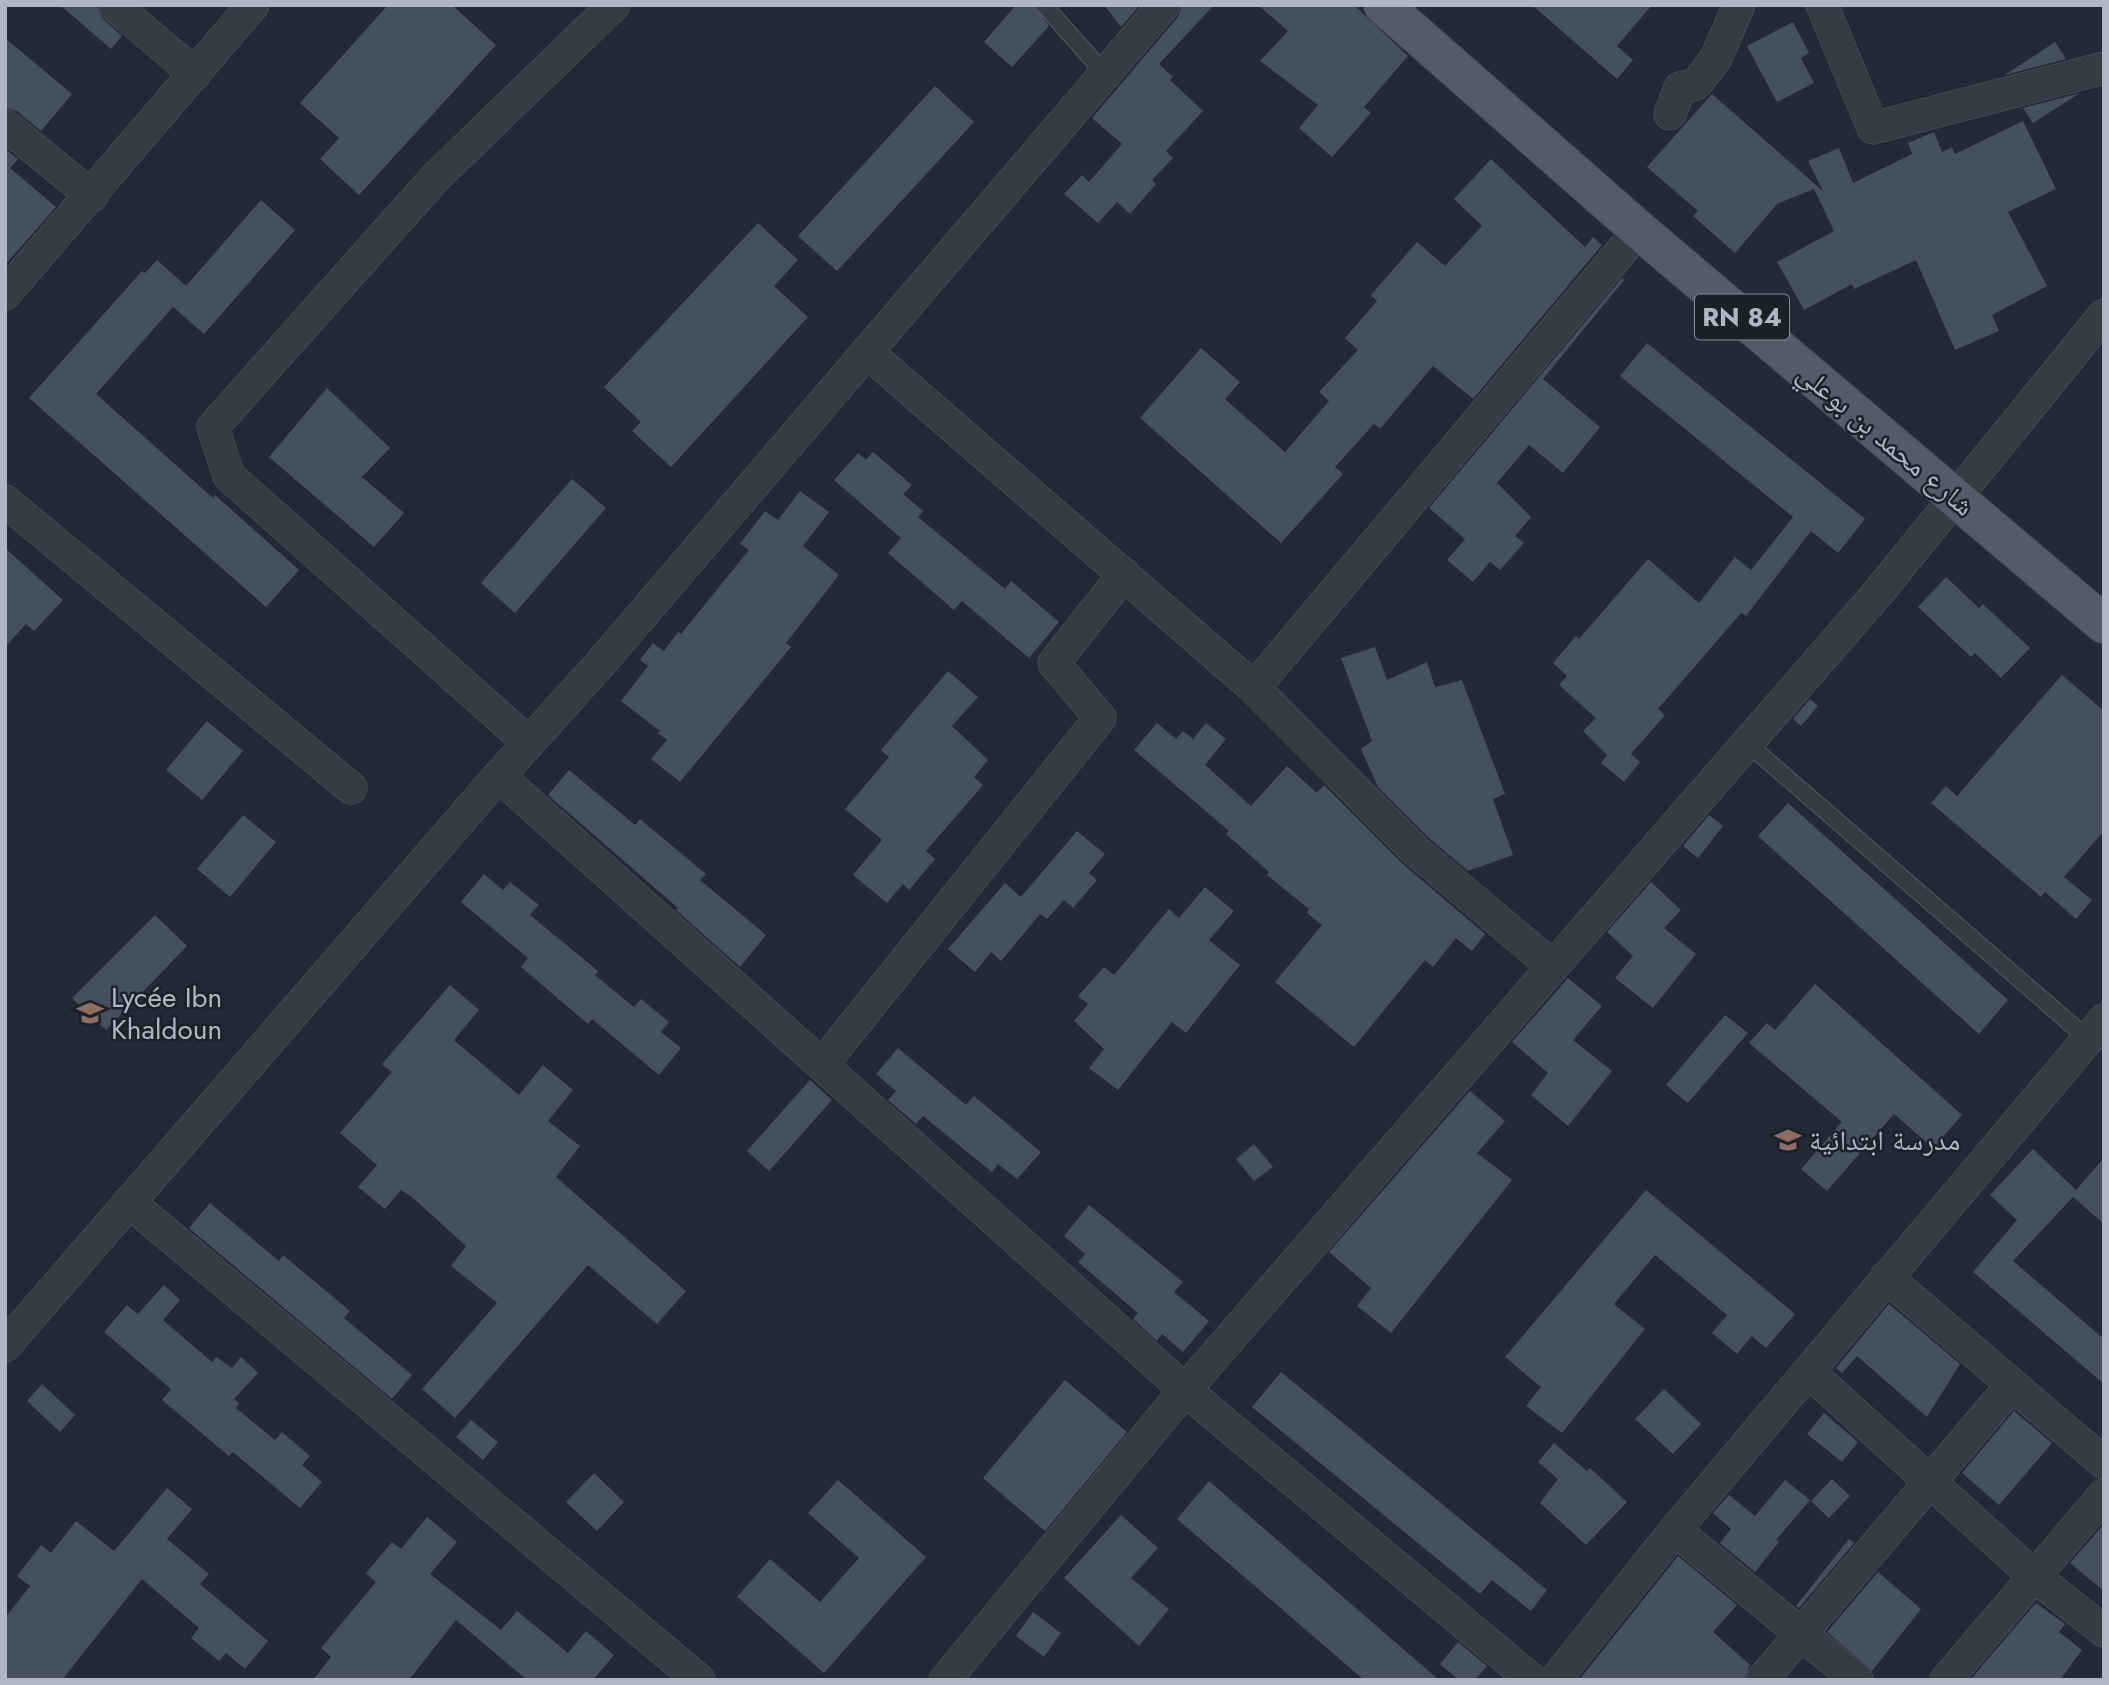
<svg xmlns="http://www.w3.org/2000/svg" width="2109" height="1685" viewBox="0 0 2109 1685" font-family="Jost,'Noto Naskh Arabic',sans-serif">
  <style>
    .building { fill: #45505d }
    .lines { fill: none; stroke-linecap: round; stroke-linejoin: round }
    .service-casing { stroke: #525a64; stroke-width: 18 }
    .minor-casing { stroke: #525a64; stroke-width: 33 }
    .primary-casing { stroke: #414853; stroke-width: 40 }
    .service { stroke: #353c46; stroke-width: 16 }
    .minor { stroke: #353c46; stroke-width: 32 }
    .primary { stroke: #535b66; stroke-width: 38 }
    .labels { text-anchor: middle; stroke-width: 5; stroke-linejoin: round; paint-order: stroke }
    .shield { fill: #1a212b; stroke: #828a95; stroke-width: 2 }
    .shield-label { font-size: 26px; font-weight: bold; fill: #afb7c3 }
    .street-label { font-size: 28px; fill: #afb7c3; stroke: #1a212b }
    .poi-label { font-size: 28px; fill: #afb7c3; stroke: #1a212b; text-anchor: start }
  </style>
  <rect width="100%" height="100%" fill="#222b35"/>
  <!-- building -->
  <path class="building" d="M60,5H96L102,18L122,36L111,49Z
    M388,5H452L496,45L359,195L320,159L339,138L300,103Z
    M1016,5H1034L1049,26L1012,67L984,42Z
    M1104,5H1140L1121,27Z
    M1182,5H1214L1159,64L1173,77L1170,80L1203,111L1166,151L1173,158L1152,180L1156,184L1130,214L1117,202L1098,223L1064,194L1082,175L1089,182L1122,144L1092,118L1178,17Z
    M1258,5H1354L1408,56L1364,107L1371,113L1332,157L1299,128L1318,105L1260,61L1288,31Z
    M1532,5H1652L1617,46L1633,60L1617,79Z
    M1793,22L1809,53L1801,58L1814,83L1777,102L1747,46Z
    M5,38L72,94L41,131L17,111L5,107Z
    M2055,42L2066,59L2005,75Z
    M935,86L974,122L837,271L798,236Z
    M2080,93L2033,123L2023,108Z
    M1712,94L1823,191L1808,161L1839,148L1853,183L1912,154L1908,143L1934,132L1942,152L1952,147L1955,154L2023,121L2056,189L2008,212L2047,286L1992,315L1999,331L1955,350L1916,260L1854,289L1852,284L1804,310L1777,262L1834,231L1814,189L1777,204L1735,253L1693,216L1698,211L1647,167Z
    M5,149L18,159L10,168L56,207L5,265Z
    M1491,159L1585,247L1593,237L1602,245L1473,399L1433,366L1380,429L1374,424L1335,467L1343,474L1281,543L1140,418L1201,348L1240,382L1225,399L1285,452L1329,401L1319,392L1358,350L1345,338L1377,301L1371,295L1417,242L1445,266L1482,226L1454,199Z
    M261,200L295,230L204,334L173,307L96,394L213,498L215,495L299,570L266,607L29,398L142,271L145,273L157,260L186,286Z
    M758,223L798,260L774,286L808,317L671,467L632,431L641,422L604,387Z
    M1622,278L1624,280L1543,379L1600,427L1563,473L1529,445L1497,483L1531,517L1515,536L1524,543L1500,570L1490,562L1473,582L1447,560L1465,539L1429,508Z
    M1647,343L1865,519L1838,553L1811,531L1746,616L1741,613L1658,709L1665,715L1631,754L1640,762L1624,782L1601,763L1607,755L1583,731L1596,718L1559,685L1567,676L1553,663L1576,636L1579,639L1648,559L1699,603L1735,557L1751,570L1793,517L1620,376Z
    M327,388L390,448L362,477L404,513L374,547L269,457Z
    M873,452L912,485L903,494L923,511L918,517L1005,589L1011,581L1059,622L1029,658L962,601L954,610L888,553L901,538L834,480L858,453L866,460Z
    M572,479L606,508L515,613L481,583Z
    M800,491L829,512L803,546L839,575L786,643L791,647L680,782L651,759L667,740L658,733L660,731L621,701L648,666L640,660L653,643L664,651L678,632L681,634L749,550L740,544L765,511L778,520Z
    M5,548L63,600L34,631L26,624L5,647Z
    M1946,577L1979,608L1983,604L2030,648L2001,678L1975,653L1971,657L1918,607Z
    M1375,647L1387,680L1427,662L1435,687L1462,680L1505,794L1493,799L1513,855L1468,871L1428,837L1378,787L1361,749L1372,741L1341,658Z
    M948,671L978,697L952,726L988,760L974,777L983,785L926,851L935,859L909,890L903,884L887,903L853,875L882,840L845,809L889,757L881,750Z
    M2062,675L2104,711V831L2064,877L2092,900L2076,919L2045,892L2041,897L1931,803L1946,786L1957,796Z
    M1810,699L1818,706L1801,726L1793,719Z
    M207,721L243,751L202,800L166,770Z
    M1157,723L1176,739L1183,731L1193,739L1206,723L1226,739L1205,765L1251,806L1287,766L1317,793L1324,785L1404,865L1485,934L1472,951L1456,938L1433,967L1425,960L1354,1047L1275,982L1322,925L1307,913L1309,909L1267,875L1269,872L1226,834L1229,831L1134,750Z
    M569,770L635,825L640,819L706,874L700,880L766,935L740,967L676,910L678,908L548,795Z
    M1788,803L2008,1000L1979,1034L1758,836Z
    M243,815L276,842L230,897L197,869Z
    M1709,815L1723,826L1698,858L1683,846Z
    M1077,831L1105,854L1089,873L1097,880L1073,908L1064,900L1047,919L1040,914L1001,961L991,952L975,972L948,949L1005,883L1021,897Z
    M484,874L503,890L510,882L539,905L530,915L598,971L595,975L634,1007L641,999L669,1022L661,1032L681,1048L659,1075L592,1019L588,1024L521,967L528,958L461,902Z
    M1651,882L1681,910L1664,928L1696,954L1653,1008L1615,978L1633,956L1607,932Z
    M1205,887L1234,911L1209,940L1240,965L1186,1033L1172,1022L1118,1090L1089,1068L1104,1049L1074,1021L1088,1004L1078,996L1104,967L1114,975L1169,909L1179,918Z
    M155,915L187,946L106,1030L72,998Z
    M1568,978L1602,1006L1573,1040L1612,1071L1568,1126L1531,1095L1548,1073L1512,1042Z
    M1815,984L1962,1115L1933,1148L1894,1114L1827,1191L1801,1169L1842,1122L1749,1043L1767,1023L1775,1030Z
    M450,985L479,1010L454,1040L519,1095L543,1065L573,1090L548,1121L580,1146L556,1177L686,1291L657,1324L588,1265L455,1418L422,1389L497,1303L451,1266L466,1246L412,1197L401,1190L385,1209L358,1187L377,1165L340,1133L392,1072L382,1064Z
    M1725,1015L1748,1033L1688,1103L1666,1085Z
    M898,1048L966,1105L974,1096L1041,1152L1017,1179L998,1164L992,1172L923,1116L916,1124L888,1100L896,1091L876,1074Z
    M810,1080L832,1100L769,1171L747,1151Z
    M1470,1091L1505,1121L1477,1153L1512,1180L1391,1333L1357,1306L1371,1288L1329,1252Z
    M1254,1144L1273,1167L1254,1181L1236,1159Z
    M2033,1149L2076,1190L2104,1158V1224L2073,1197L2013,1261L2104,1339V1384L1973,1272L2017,1220L1990,1195Z
    M1646,1190L1795,1314L1766,1348L1752,1336L1737,1354L1712,1333L1727,1315L1655,1255L1614,1304L1645,1329L1562,1433L1526,1406L1541,1387L1505,1357Z
    M210,1203L279,1261L283,1255L350,1311L344,1318L412,1375L392,1399L189,1228Z
    M1089,1205L1183,1282L1174,1292L1209,1321L1183,1352L1162,1334L1157,1341L1133,1319L1138,1313L1078,1262L1085,1254L1064,1236Z
    M164,1285L180,1300L163,1320L212,1362L216,1357L232,1368L241,1357L258,1373L234,1399L239,1403L236,1408L275,1440L282,1432L310,1456L302,1465L322,1482L300,1508L233,1452L229,1456L162,1400L171,1389L104,1332L127,1305L138,1314Z
    M1889,1304L1960,1364L1927,1417L1857,1356L1842,1373L1836,1368Z
    M1281,1372L1547,1590L1531,1611L1492,1580L1480,1594L1252,1407Z
    M1065,1380L1127,1432L1045,1531L983,1478Z
    M42,1384L75,1415L60,1432L27,1401Z
    M1664,1389L1701,1424L1673,1454L1635,1419Z
    M2014,1411L2052,1443L1999,1505L1962,1473Z
    M1824,1413L1858,1442L1842,1462L1807,1434Z
    M471,1420L498,1442L483,1460L456,1437Z
    M1554,1443L1587,1471L1590,1468L1627,1502L1586,1545L1540,1503L1558,1479L1538,1462Z
    M594,1473L624,1502L597,1531L566,1502Z
    M1832,1479L1850,1496L1829,1518L1811,1501Z
    M838,1480L926,1557L824,1673L737,1597L770,1559L820,1602L859,1558L808,1513Z
    M1785,1480L1810,1500L1776,1540L1779,1542L1755,1572L1720,1543L1731,1529L1713,1513L1729,1495L1755,1516Z
    M1209,1481L1439,1680H1364L1177,1519Z
    M167,1488L192,1509L167,1539L209,1574L200,1584L268,1641L245,1669L226,1653L219,1661L191,1638L199,1628L142,1579L62,1680H5V1618L30,1586L17,1576L41,1545L51,1553L76,1521L114,1551Z
    M1121,1515L1158,1548L1131,1578L1169,1609L1139,1646L1064,1578Z
    M427,1517L457,1542L430,1574L501,1630L517,1611L568,1653L586,1631L614,1655L593,1680H527L456,1620L409,1680H313L331,1657L321,1648L376,1582L366,1573L392,1542L401,1549Z
    M2104,1524V1591L2070,1563Z
    M1849,1539L1854,1543L1799,1608L1796,1606Z
    M1678,1556L1737,1605L1713,1632L1750,1665L1744,1680H1579Z
    M1878,1572L1921,1609L1872,1671L1827,1632Z
    M2036,1603L2065,1624L2059,1632L2082,1650L2060,1680H1970Z
    M1033,1612L1061,1633L1044,1657L1016,1636Z
    M1458,1642L1487,1666L1475,1680H1459L1440,1664Z"/>
  <g class="lines">
    <!-- service casing -->
    <g class="service-casing">
      <path id="service" d="M1044,5L1105,74
        M1747,743L2088,1039"/>
    </g>
    <!-- minor casing -->
    <g class="minor-casing">
      <path id="minor" d="M114,5L195,74
        M1822,5L1873,128L2104,68
        M1670,114L1680,88L1696,84L1716,58L1739,5
        M5,125L92,196
        M5,294L253,5
        M867,352L1254,688L1416,851L1552,966
        M5,501L351,788
        M1254,688L1639,230
        M529,743L229,476L213,427L436,177L614,5
        M499,776L1185,1390L1532,1680
        M822,1065L1100,718L1054,663L1124,574
        M129,1202L699,1680
        M1886,1277L2104,1463
        M5,1346L489,787L600,664L1164,5
        M1809,1372L2034,1576L2104,1631
        M1675,1530L1857,1680
        M945,1680L1185,1390L1877,594L2104,315
        M1555,1680L1675,1530L2104,1020
        M1762,1680L2012,1385
        M1946,1680L2104,1495"/>
    </g>
    <!-- primary casing -->
    <g class="primary-casing">
      <path id="primary" d="M1383,5L1639,230L2104,624"/>
    </g>
    <!-- service -->
    <use href="#service" class="service"/>
    <!-- minor -->
    <use href="#minor" class="minor"/>
    <!-- primary -->
    <use href="#primary" class="primary"/>
  </g>
  <!-- icons -->
  <defs>
    <g id="school-bare" transform="scale(2.1)"><path d="M0-5L7-2L0 1L-7-2ZM-4 1L0 2.5L4 1V4Q0 6-4 4Z" fill="#8d6e63" stroke="#1a212b" stroke-width="2.5" paint-order="stroke"/></g>
  </defs>
  <g fill-rule="evenodd">
    <use href="#school-bare" x="90" y="1013"/>
    <use href="#school-bare" x="1788" y="1140"/>
  </g>
  <g class="labels">
    <!-- shield labels -->
    <rect class="shield" x="1695" y="294.5" width="94" height="45" rx="5"/>
    <g class="shield-label">
      <text x="1742" y="326">RN 84</text>
    </g>
    <!-- street labels -->
    <g class="street-label">
      <text transform="translate(1886 439) rotate(40)" y="10">شارع محمد بن بوعلي</text>
    </g>
    <!-- poi labels -->
    <g class="poi-label">
      <text x="111" y="1007">Lycée Ibn<tspan x="111" dy="32">Khaldoun</tspan></text>
      <text x="1809" y="1150">مدرسة ابتدائية</text>
    </g>
  </g>
  <!-- border -->
  <rect width="2109" height="1685" fill="none" stroke="#afb7c3" stroke-width="14"/>
</svg>
